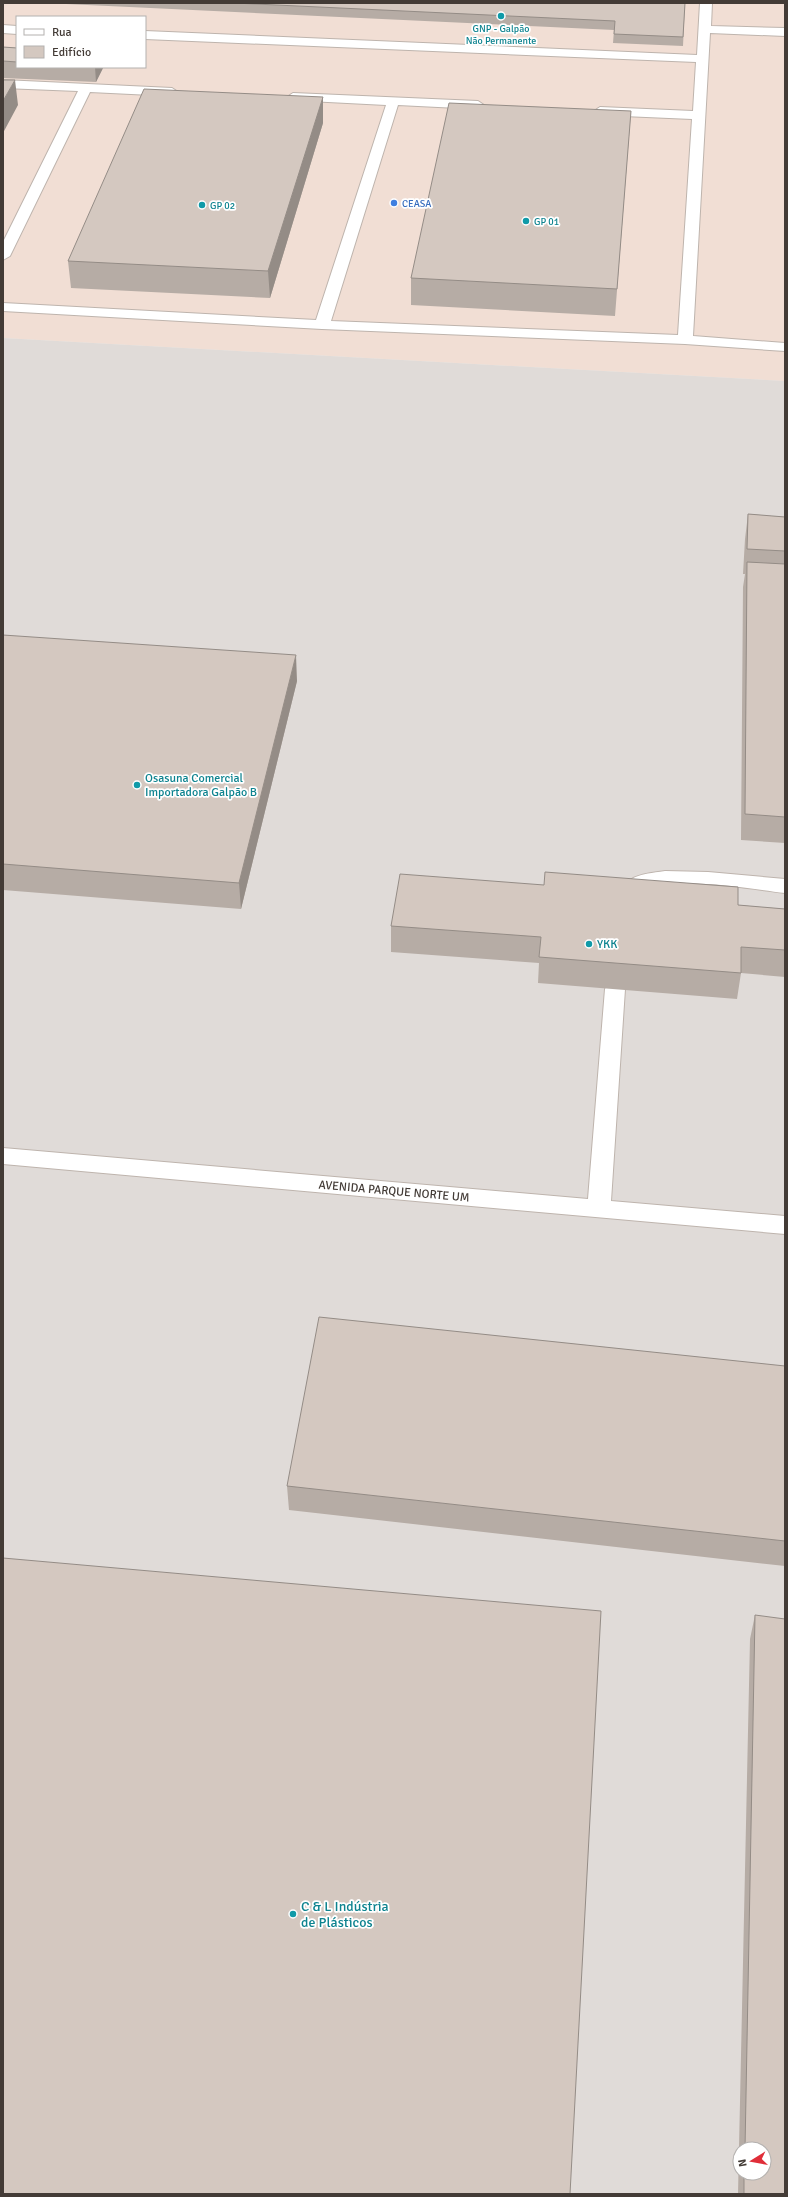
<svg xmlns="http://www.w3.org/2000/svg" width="788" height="2197" viewBox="0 0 788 2197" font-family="Signika,sans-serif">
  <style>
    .commercial { fill: #f1ded4; fill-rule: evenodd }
    .industrial { fill: #e0dbd8; fill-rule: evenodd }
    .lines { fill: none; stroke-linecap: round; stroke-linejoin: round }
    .minor-casing { stroke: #beb4ad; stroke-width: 2 }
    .minor { fill: #fff; fill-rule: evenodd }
    .wall { fill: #b6aca5; fill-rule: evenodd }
    .shaded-wall { fill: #948c86 }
    .building { fill: #d4c8c0; stroke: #948c86 }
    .culture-dot { fill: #0f9aa8; stroke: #fff; stroke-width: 1.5 }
    .shop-dot { fill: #3f7fe0; stroke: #fff; stroke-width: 1.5 }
    .labels { text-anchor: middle; stroke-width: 3.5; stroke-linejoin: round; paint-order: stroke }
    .far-culture-label { font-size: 10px; fill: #0d838f; stroke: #fff; text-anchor: start }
    .far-shop-label { font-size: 10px; fill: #366cbe; stroke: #fff; text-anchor: start }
    .culture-label { font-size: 12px; fill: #0d838f; stroke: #fff; text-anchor: start }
    .street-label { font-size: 12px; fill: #433b36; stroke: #fff }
    .near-culture-label { font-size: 14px; fill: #0d838f; stroke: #fff; text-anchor: start }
  </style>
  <rect width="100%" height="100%" fill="#f1ece7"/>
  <!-- commercial -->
  <path class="commercial" d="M3,3H785V381L3,338ZM17,17H145V67H17Z"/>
  <!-- industrial -->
  <path class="industrial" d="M3,338L785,381V2194H3ZM740,2149H764V2173H740Z"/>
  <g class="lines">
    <!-- minor casing -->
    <g class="minor-casing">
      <path id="minor" d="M700,3H712L711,26L785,28V36L710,33L693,336L785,343V351L685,344L322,329L3,311V303L316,320L386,105L289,100L287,97L293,93L478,101L484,105L478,109L398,105L331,321L678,335L692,119L600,115L594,111L600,107L693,111L696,62L145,39V31L697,55Z
        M3,25L17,26V34L3,33Z
        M3,80L172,88L178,92L172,96L90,92L10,256L3,260V242L78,91L3,88Z
        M665,871L708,872L785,879V893C745,888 680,876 643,889C632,897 636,908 618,903L615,898C630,874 638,875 665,871Z
        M615,982L622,984L625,989L611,1201L785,1216V1234L3,1164V1148L588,1199L605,989L608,984Z"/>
    </g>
    <!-- minor -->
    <use href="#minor" class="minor"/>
  </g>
  <!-- wall -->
  <path class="wall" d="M45,3H685L683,46L613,43L614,30Z
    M3,47L17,48V67H103V68L96,82L3,78Z
    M323,97V123L270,298L71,288L68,261Z
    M631,111L615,316L411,305V278Z
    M748,514L785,517V843L741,840L743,587L745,574H743L745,539Z
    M3,635L297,681L241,909L3,890Z
    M738,905L785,909V977L741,973L737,999L538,983L539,963L391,952V926Z
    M785,1366V1566L289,1510L287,1486Z
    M755,1615L785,2194H738L750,1639ZM740,2149H764V2173H740Z"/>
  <!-- shaded-wall -->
  <path class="shaded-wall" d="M95,67H103V68L96,82Z
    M15,80L18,105L3,133V101Z
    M323,97V123L270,298L268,271Z
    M296,655L297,681L241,909L239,883Z"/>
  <!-- building -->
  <path class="building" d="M234,3H685L683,37L614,34L615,21Z
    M3,47L17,48V62L3,61Z
    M3,80H15L3,101Z
    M144,89L323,97L268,271L68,261Z
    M449,103L631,111L617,289L411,278Z
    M748,514L785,517V551L747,549Z
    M747,562L785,564V817L745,814Z
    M3,635L296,655L239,883L3,864Z
    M545,872L738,887V905L785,909V950L741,947V973L539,957L541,937L391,926L400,874L544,885Z
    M319,1317L785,1366V1541L287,1486Z
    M3,1558L601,1611L570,2194H3Z
    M755,1615L785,1619V2194H744V2173H764V2149H745Z"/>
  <!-- markers -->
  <g class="culture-dot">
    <circle cx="501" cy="16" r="4"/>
    <circle cx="202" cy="205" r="4"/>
    <circle cx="526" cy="221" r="4"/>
    <circle cx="137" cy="785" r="4"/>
    <circle cx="589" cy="944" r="4"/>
    <circle cx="293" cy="1914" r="4"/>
  </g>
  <circle class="shop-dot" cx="394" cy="203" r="4"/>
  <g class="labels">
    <!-- far-culture labels -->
    <g class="far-culture-label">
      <text x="501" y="32" text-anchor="middle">GNP - Galpão<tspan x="501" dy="12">Não Permanente</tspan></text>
      <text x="210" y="209">GP 02</text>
      <text x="534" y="225">GP 01</text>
    </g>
    <!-- far-shop labels -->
    <g class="far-shop-label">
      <text x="402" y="207">CEASA</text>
    </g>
    <!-- culture labels -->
    <g class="culture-label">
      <text x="145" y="782">Osasuna Comercial<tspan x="145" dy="14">Importadora Galpão B</tspan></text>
      <text x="597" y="948">YKK</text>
    </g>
    <!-- street labels -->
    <g class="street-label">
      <text transform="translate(394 1191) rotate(5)" y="4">AVENIDA PARQUE NORTE UM</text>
    </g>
    <!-- near-culture labels -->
    <g class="near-culture-label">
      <text x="301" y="1911">C &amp; L Indústria<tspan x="301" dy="16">de Plásticos</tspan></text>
    </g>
  </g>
  <!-- border -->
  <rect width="788" height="2197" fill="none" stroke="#433b36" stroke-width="8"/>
  <!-- legend -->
  <rect x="16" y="16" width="130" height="52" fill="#ffffff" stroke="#b4b1af"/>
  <rect x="24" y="29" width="20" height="6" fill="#ffffff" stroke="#b4b1af"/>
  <text x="52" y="36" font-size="12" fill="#433b36">Rua</text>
  <rect x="24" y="46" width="20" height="12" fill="#d4c8c0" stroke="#b4b1af"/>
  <text x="52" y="56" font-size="12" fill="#433b36">Edifício</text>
  <!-- north arrow -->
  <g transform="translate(752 2161) rotate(259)"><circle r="19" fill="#ffffff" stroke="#b4b1af"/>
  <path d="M0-3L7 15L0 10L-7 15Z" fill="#e02e39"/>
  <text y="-6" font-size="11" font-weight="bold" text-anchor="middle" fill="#433b36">N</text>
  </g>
</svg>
